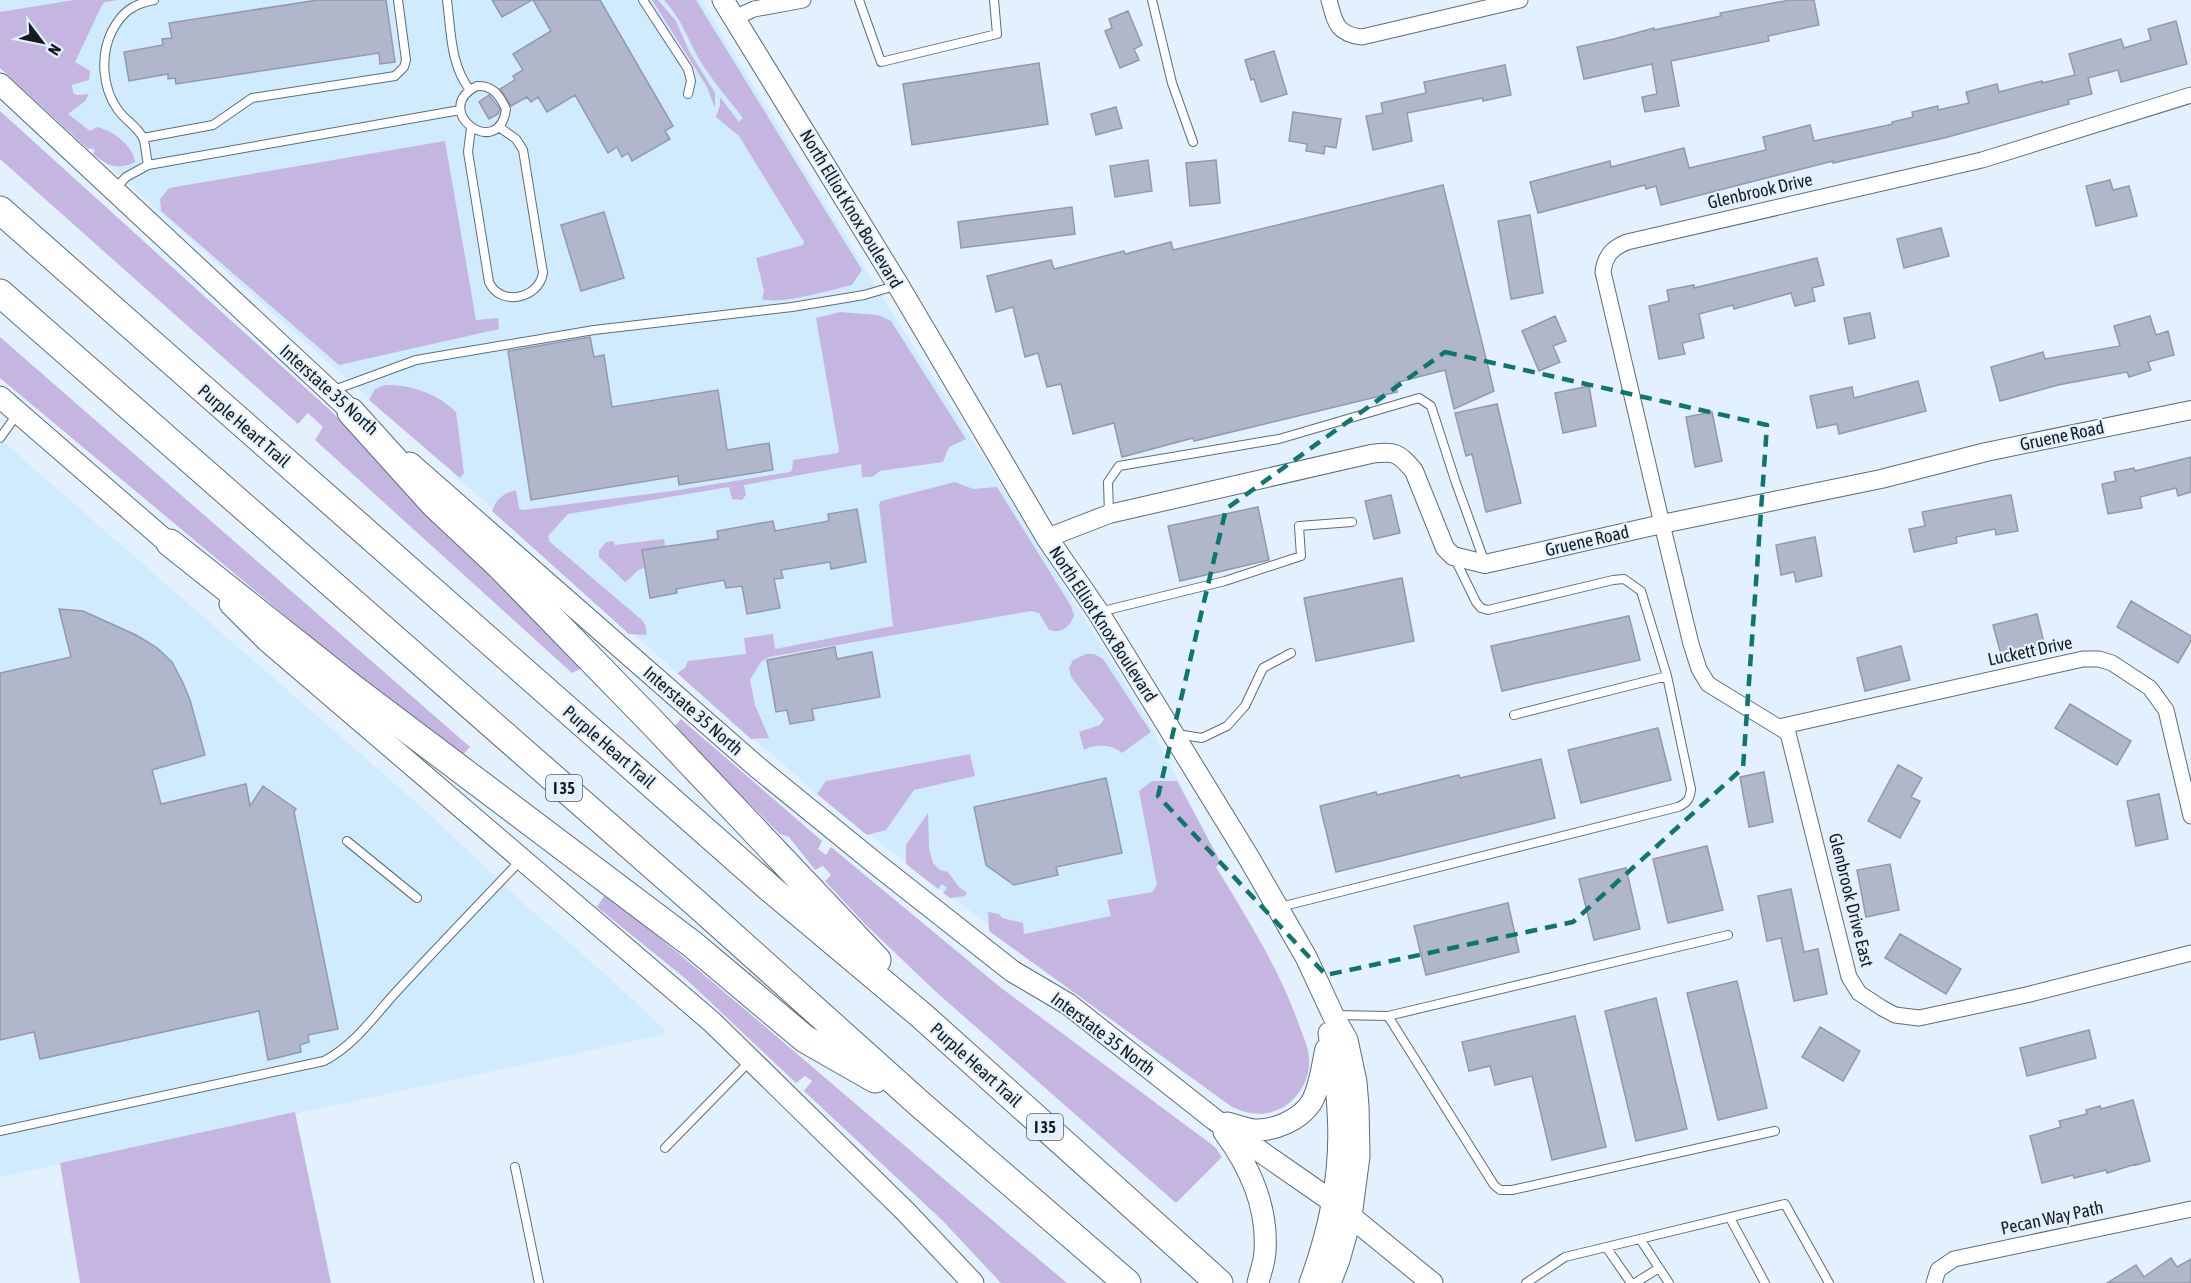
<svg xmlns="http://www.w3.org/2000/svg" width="2191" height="1283" viewBox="0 0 2191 1283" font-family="'Asap Condensed',sans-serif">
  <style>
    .built { fill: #d0eafe }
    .green { fill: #c5b6e1 }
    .building { fill: #b0b7ca; stroke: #9399ac; stroke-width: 1.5 }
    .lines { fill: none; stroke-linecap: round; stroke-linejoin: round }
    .service-casing { stroke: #5c6d7a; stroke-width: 10 }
    .minor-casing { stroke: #5c6d7a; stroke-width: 17 }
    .tertiary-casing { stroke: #5c6d7a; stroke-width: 20 }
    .secondary-casing { stroke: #5c6d7a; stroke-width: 23 }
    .motorway-casing { stroke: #5c6d7a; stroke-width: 29 }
    .service { stroke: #fff; stroke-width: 8 }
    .minor { stroke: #fff; stroke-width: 15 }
    .tertiary { stroke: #fff; stroke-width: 18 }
    .secondary { stroke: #fff; stroke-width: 21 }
    .motorway { stroke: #fff; stroke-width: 27 }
    .marked { fill: none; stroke: #0f766e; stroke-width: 4.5; stroke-dasharray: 12 8; stroke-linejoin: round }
    .labels { text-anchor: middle; stroke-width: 4.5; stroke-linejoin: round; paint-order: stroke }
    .shield { fill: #e2f1fd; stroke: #535d64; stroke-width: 1.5 }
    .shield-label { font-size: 16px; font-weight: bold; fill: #161d22 }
    .street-label { font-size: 18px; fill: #161d22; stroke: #e2f1fd }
  </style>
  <rect width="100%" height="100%" fill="#e2f1fd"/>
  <!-- built -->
  <path class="built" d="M0,0H701L888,306L1141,709L1221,863L1063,979L940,889L815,792L663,660L156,209L0,65Z
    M0,439L427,812L523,903L605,974L662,1027L666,1034L0,1177Z"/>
  <!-- green -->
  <path class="green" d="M74,0H118L105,2L102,5L75,62L90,71L89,80L72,85L73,93L77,95L89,94L85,101L68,114L90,131L97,127C112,130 133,145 135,162C118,171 106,165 93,154L95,151L93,148L88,149L0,68V12Z
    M652,0H658L676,21L689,51L715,93V108L707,87Z
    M664,0H696L862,270L852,285C830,290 783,305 762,299L764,291L756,258L803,245L804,242L739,136L716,117L720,105V97L739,122L743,118C726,96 706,74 693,48C684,29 679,17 664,0Z
    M0,111L331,411L444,524L441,531L452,539L458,535L582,668L572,673L315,440L323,427L308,413L298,424L0,159Z
    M445,141L476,320L498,318L499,329L339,365L161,211L160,199L169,188Z
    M840,312L878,315L891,321L966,439L949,447L943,462L880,471L872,477H862L861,464L744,485L746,495L742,500L732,499L729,487L568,514L548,536L550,542L642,620L645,625L647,635L629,634L492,511C497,498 503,494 516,490L519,509L523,510L672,491L790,472L792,470L793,460L838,453L839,450L816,318Z
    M0,337L470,747L461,757L416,725L0,378Z
    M385,385C409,384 439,394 456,412L464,473L460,478L369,400L375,389Z
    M955,482L973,489L997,487L1071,606L1074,615C1070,627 1062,634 1049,630L1039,613L1031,611L769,657L761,662L750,680L755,705L769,738L751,739L677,673L685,668L688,661L746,654L744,638L773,634L775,649L893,626L879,504L881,501Z
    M664,539L665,546L642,550L644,568C635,570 633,577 625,582L599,557V551L606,542L613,541L615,545Z
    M1086,654H1094L1103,659L1151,732L1122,753C1113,744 1094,744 1084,750L1079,732L1100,725L1104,719L1071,677L1069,668L1073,660Z
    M681,719L822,841L818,849L826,855L831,847L1000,987L1215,1147L1222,1157L1176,1203L935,991L865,924L825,881L831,875L823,866L815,870L789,837L780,834L673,728Z
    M970,754L975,776L914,790L886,830L867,835L817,794L826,781Z
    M1152,781H1177L1221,863L1216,867C1247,918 1279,968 1299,1025C1303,1036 1309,1048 1309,1060C1310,1077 1301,1094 1288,1104C1270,1117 1250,1116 1232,1107L989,931L988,912L999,914L1002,918L1023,923L1024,934L1111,916L1107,900L1152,892L1157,885L1139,791Z
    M928,813L929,848L933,863L940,870L948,872L959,887L967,893L965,896L950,898L943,893L947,888L942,884L938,889L906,864V845Z
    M606,893C761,1021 912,1154 1067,1283H1001L942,1220L804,1091L812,1081L805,1076L796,1083L686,979L597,907Z
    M295,1112L331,1283H80L60,1163Z"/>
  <!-- building -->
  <path class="building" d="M318,0H386L395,62L380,64L379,53L176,84L175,78L168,79V74L129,81L124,52L163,45L162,39L172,38L169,23Z
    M492,0H532L502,17Z
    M533,0H600L673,126L665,131L670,139L632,161L628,153L622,157L617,147L608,153L575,95L547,112L538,97L531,102L527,97L511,106L500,89L515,80L513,76L523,70L513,54L551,31Z
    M1790,0H1814L1819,25L1768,36L1769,41L1671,61L1679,106L1645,112L1642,97L1657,94L1652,64L1584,79L1577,47L1614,39L1654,28V30L1721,16L1720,13Z
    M1128,11L1142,45L1134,49L1139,60L1120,68L1105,31L1112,28L1109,19Z
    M2176,21L2187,64L2121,82L2118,70L2088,78L2092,94L2068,100L2069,104L1944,138L1833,163V161L1661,205L1656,186L1646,189L1645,185L1538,213L1530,182L1610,161L1611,167L1684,148L1689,168L1766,150L1763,137L1810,125L1814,141L1893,124L1892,122L1913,117L1912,112L1938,106V110L1969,103L1966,92L1997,84L1999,92L2042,81V83L2075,75L2069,54L2121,39L2124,48L2151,40L2148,29Z
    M1274,51L1287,94L1261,102L1254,79L1251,80L1245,60Z
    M1039,63L1048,124L912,145L903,84Z
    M1505,65L1511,95L1483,101V98L1407,113L1412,141L1373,150L1366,116L1383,113L1381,103L1426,93L1424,82Z
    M489,95L500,109L498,114L489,119L479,102Z
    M1116,107L1122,128L1096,135L1091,114Z
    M1293,112L1341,119L1336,148L1325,146L1324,154L1306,151L1307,144L1289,141Z
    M1148,160L1152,191L1115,197L1110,166Z
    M1216,160L1220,203L1190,206L1186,163Z
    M2110,180L2113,190L2129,186L2137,216L2096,226L2086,186Z
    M1443,185L1494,391L1454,409L1445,370L1395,383L1397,392L1194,441L1193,438L1122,457L1114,423L1073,434L1061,384L1047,387L1038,353L1025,357L1013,307L996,312L987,276L1051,260L1054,269L1124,251L1125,254L1171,242L1173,250Z
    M1072,207L1075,234L961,248L958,222Z
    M604,212L624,278L581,291L561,225Z
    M1530,215L1543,293L1511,299L1498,221Z
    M1941,228L1949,256L1904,268L1897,239Z
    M1817,258L1824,285L1812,288L1815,301L1795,306L1791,293L1734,309L1733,305L1699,314L1704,338L1682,343L1685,354L1659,359L1649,306L1669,301L1667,290L1694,285V288Z
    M1870,313L1875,338L1849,344L1844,318Z
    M1555,316L1566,341L1553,346L1560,362L1539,371L1522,331Z
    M2150,316L2156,335L2168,331L2174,355L2148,362L2151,370L2129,377L2127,372L2058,385L2000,401L1991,367L2043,352L2045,359L2120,346L2114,326Z
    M590,337L594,357L604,355L612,407L718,390L727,450L769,443L773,470L679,485L678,476L531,500L508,351Z
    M1918,381L1926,411L1839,434L1837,424L1817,428L1810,396L1852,387L1854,398Z
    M1589,386L1596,426L1563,433L1555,393Z
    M1497,404L1521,503L1486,512L1472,454L1466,456L1455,413Z
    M1712,412L1722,461L1695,467L1686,417Z
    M2191,457V492L2178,496L2176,488L2140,497L2142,508L2108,514L2102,484L2116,481L2114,472L2134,468L2135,471Z
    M1391,495L1400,533L1374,539L1365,501Z
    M2011,495L2018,531L1996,535L1995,529L1956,537L1957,543L1914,552L1909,529L1925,526L1922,512Z
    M1258,507L1269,560L1180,581L1168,526Z
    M857,509L866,562L831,569L830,562L781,570L783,578L774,579L780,608L747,614L742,586L726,588L724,580L676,589L677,593L650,598L642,550L718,539L717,531L773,521L775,531L829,521L828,514Z
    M1815,537L1822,576L1796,582L1794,572L1781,575L1776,545Z
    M1402,578L1414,641L1316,661L1304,598Z
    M2131,601L2191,636V641L2178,663L2117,627Z
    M59,609L83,611L136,635L156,647L172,662L183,683L190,700L205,755L152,770L161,804L246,784L250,806L263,786L296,809L294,812L338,1029L308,1035L309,1042L300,1045L301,1052L268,1060L259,1011L40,1059L34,1032L0,1040V673L71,657Z
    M2037,614L2045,647L2002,658L1993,625Z
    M1629,616L1640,660L1502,691L1491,646Z
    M1901,646L1910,680L1865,691L1857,658Z
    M835,647L837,659L872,652L880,697L812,709L814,720L790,724L787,710L776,712L767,660Z
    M2070,704L2131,741L2117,765L2055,728Z
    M1658,728L1671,780L1581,803L1568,750Z
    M1541,759L1555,818L1336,872L1320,806L1376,792L1377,795L1459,775L1460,778Z
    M1898,765L1922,778L1911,797L1920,801L1900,838L1868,821Z
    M1764,772L1773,822L1749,827L1740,777Z
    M1106,778L1122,853L1056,867L1058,875L1014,885L986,865L974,807Z
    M2159,794L2168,839L2136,846L2127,801Z
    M1707,846L1723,910L1668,923L1653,859Z
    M1890,864L1899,910L1866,917L1857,870Z
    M1626,868L1640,929L1594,940L1579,879Z
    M1791,889L1804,952L1818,949L1827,994L1794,1001L1781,938L1767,941L1758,896Z
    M1508,903L1519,952L1426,975L1414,926Z
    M1900,934L1961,969L1946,994L1885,958Z
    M1737,981L1767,1108L1718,1120L1687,993Z
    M1656,998L1687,1129L1636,1141L1605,1011Z
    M1575,1016L1606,1147L1552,1160L1532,1076L1495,1085L1490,1066L1469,1071L1462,1042Z
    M1820,1027L1860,1051L1843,1081L1802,1057Z
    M2089,1030L2096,1058L2027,1076L2020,1048Z
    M2133,1100L2150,1161L2136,1165V1164L2107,1173L2106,1170L2074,1178L2073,1175L2042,1183L2030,1136L2061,1127L2059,1121L2087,1114L2086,1110L2100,1106L2101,1109Z
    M2171,1258L2177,1267L2191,1259V1283H2107L2136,1265L2144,1277Z"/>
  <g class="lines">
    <!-- service casing -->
    <g class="service-casing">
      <path id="service" d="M447,0C451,30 450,65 470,90
        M643,0L688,69L691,81L688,94
        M859,0L881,62L997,34L994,0
        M1152,0L1172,83L1193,142
        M477,86C493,85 500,96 506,109C499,162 429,110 477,86Z
        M471,128L468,152L489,282C500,307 539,299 543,273L523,150L516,139L499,127
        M143,138L213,125L252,98L395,76L404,67L406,60L398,0
        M148,165C146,157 146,145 143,138C138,127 125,120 118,110C102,88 100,55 112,31C122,12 133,4 154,0
        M115,189L126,177L148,165L460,110
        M334,390L416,360L594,330L792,307L864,295L895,286
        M0,438L18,413
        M1109,514L1108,482L1119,466L1279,439L1419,398L1431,406L1456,483L1485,563
        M1099,612L1225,581L1301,556L1299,526L1352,522
        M1514,715L1667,676
        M1177,734L1202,738L1227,726L1245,706L1263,668L1291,653
        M347,841L417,898
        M1280,907L1678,807C1687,803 1690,799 1691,789L1667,676L1641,591L1624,579L1613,580L1488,610L1481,608L1476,602L1455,559
        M1337,1015L1388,1016L1728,935
        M1388,1016L1494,1185L1500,1190H1512L1775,1131
        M0,1131L324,1061C355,1045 374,1016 397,991C438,947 479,904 521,860
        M665,1148L750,1061
        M515,1167L539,1283
        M1730,1218L1765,1283
        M1640,1239L1669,1283
        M1606,1247L1631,1283
        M1526,1283L1565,1257L1785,1204L1829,1283
        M1635,1283L1659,1268"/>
    </g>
    <!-- minor casing -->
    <g class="minor-casing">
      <path id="minor" d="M1329,0C1335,22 1336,34 1362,37L1520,0
        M734,18L754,9L803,0
        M2191,95L1982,160L1627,242C1612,248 1605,256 1603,272L1662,524L1691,644L1699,669L1708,684L1788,733L1849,977L1859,993L1882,1008L1895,1015L1919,1018L2026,995L2191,953
        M1779,727L2083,659H2099L2112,663L2150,688L2166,710L2191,816
        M1934,1283L1938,1270L1954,1259L2191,1209"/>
    </g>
    <!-- tertiary casing -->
    <g class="tertiary-casing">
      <path id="tertiary" d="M1047,538L1109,514L1371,454C1395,451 1398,452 1414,471L1445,548L1453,556L1485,564L1662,524L1881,479L1986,452L2191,410"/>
    </g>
    <!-- secondary casing -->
    <g class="secondary-casing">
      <path id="secondary" d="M723,0L898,285L1047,538L1098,612L1249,858L1306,957L1333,1015L1347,1040L1356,1082L1358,1106L1359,1156L1351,1217L1339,1260L1330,1283
        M0,84L362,421
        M0,397L181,554
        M410,463L757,767L875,863L1012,971L1068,1004L1215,1120L1333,1202L1432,1283
        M230,604L267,641L712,1022L905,1211L973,1283
        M1227,1123C1236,1125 1245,1129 1254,1130C1274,1131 1300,1120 1311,1103C1320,1088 1322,1066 1326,1049
        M1224,1132C1250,1167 1268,1206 1265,1251C1265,1261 1260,1273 1258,1283
        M1310,1283C1330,1229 1342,1169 1338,1111C1337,1085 1333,1059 1329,1033"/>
    </g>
    <!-- motorway casing -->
    <g class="motorway-casing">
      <path id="motorway" d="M0,210L772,890L921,1015L1219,1283
        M0,293L698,905L922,1106L1127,1283
        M351,412L435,505L500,566L651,721L877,960
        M170,543L354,689L692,944L805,1039L875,1079"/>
    </g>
    <!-- service -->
    <use href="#service" class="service"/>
    <!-- minor -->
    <use href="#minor" class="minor"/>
    <!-- tertiary -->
    <use href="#tertiary" class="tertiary"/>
    <!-- secondary -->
    <use href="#secondary" class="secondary"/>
    <!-- motorway -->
    <use href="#motorway" class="motorway"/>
  </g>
  <!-- marked area -->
  <path class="marked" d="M1445,352L1767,425L1743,768L1573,922L1326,975L1158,796L1226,509Z"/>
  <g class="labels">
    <!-- shield labels -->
    <g class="shield">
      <rect x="546" y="775" width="36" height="26" rx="4.5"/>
      <rect x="1027" y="1114" width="36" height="26" rx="4.5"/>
    </g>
    <g class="shield-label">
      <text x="564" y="794">I 35</text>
      <text x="1045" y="1133">I 35</text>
    </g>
    <!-- street labels -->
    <g class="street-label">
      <text transform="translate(1760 191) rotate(-13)" y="6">Glenbrook Drive</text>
      <text transform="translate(851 209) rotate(59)" y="6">North Elliot Knox Boulevard</text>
      <text transform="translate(329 390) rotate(42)" y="6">Interstate 35 North</text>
      <text transform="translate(244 426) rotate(41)" y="6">Purple Heart Trail</text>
      <text transform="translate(2062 436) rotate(-12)" y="6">Gruene Road</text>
      <text transform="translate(1587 541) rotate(-13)" y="6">Gruene Road</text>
      <text transform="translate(1103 624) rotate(57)" y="6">North Elliot Knox Boulevard</text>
      <text transform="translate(2030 651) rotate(-12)" y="6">Luckett Drive</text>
      <text transform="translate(693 711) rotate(41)" y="6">Interstate 35 North</text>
      <text transform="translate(609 747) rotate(41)" y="6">Purple Heart Trail</text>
      <text transform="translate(1851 900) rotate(76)" y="6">Glenbrook Drive East</text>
      <text transform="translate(1103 1034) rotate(37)" y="6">Interstate 35 North</text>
      <text transform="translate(976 1065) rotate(42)" y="6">Purple Heart Trail</text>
      <text transform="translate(2052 1218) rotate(-12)" y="6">Pecan Way Path</text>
    </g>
  </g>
  <!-- north arrow -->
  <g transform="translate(42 42) rotate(122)" stroke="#e2f1fd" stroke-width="4.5" paint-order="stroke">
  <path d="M0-4.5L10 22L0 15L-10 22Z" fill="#161d22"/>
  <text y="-9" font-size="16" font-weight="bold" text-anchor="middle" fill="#161d22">N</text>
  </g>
</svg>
